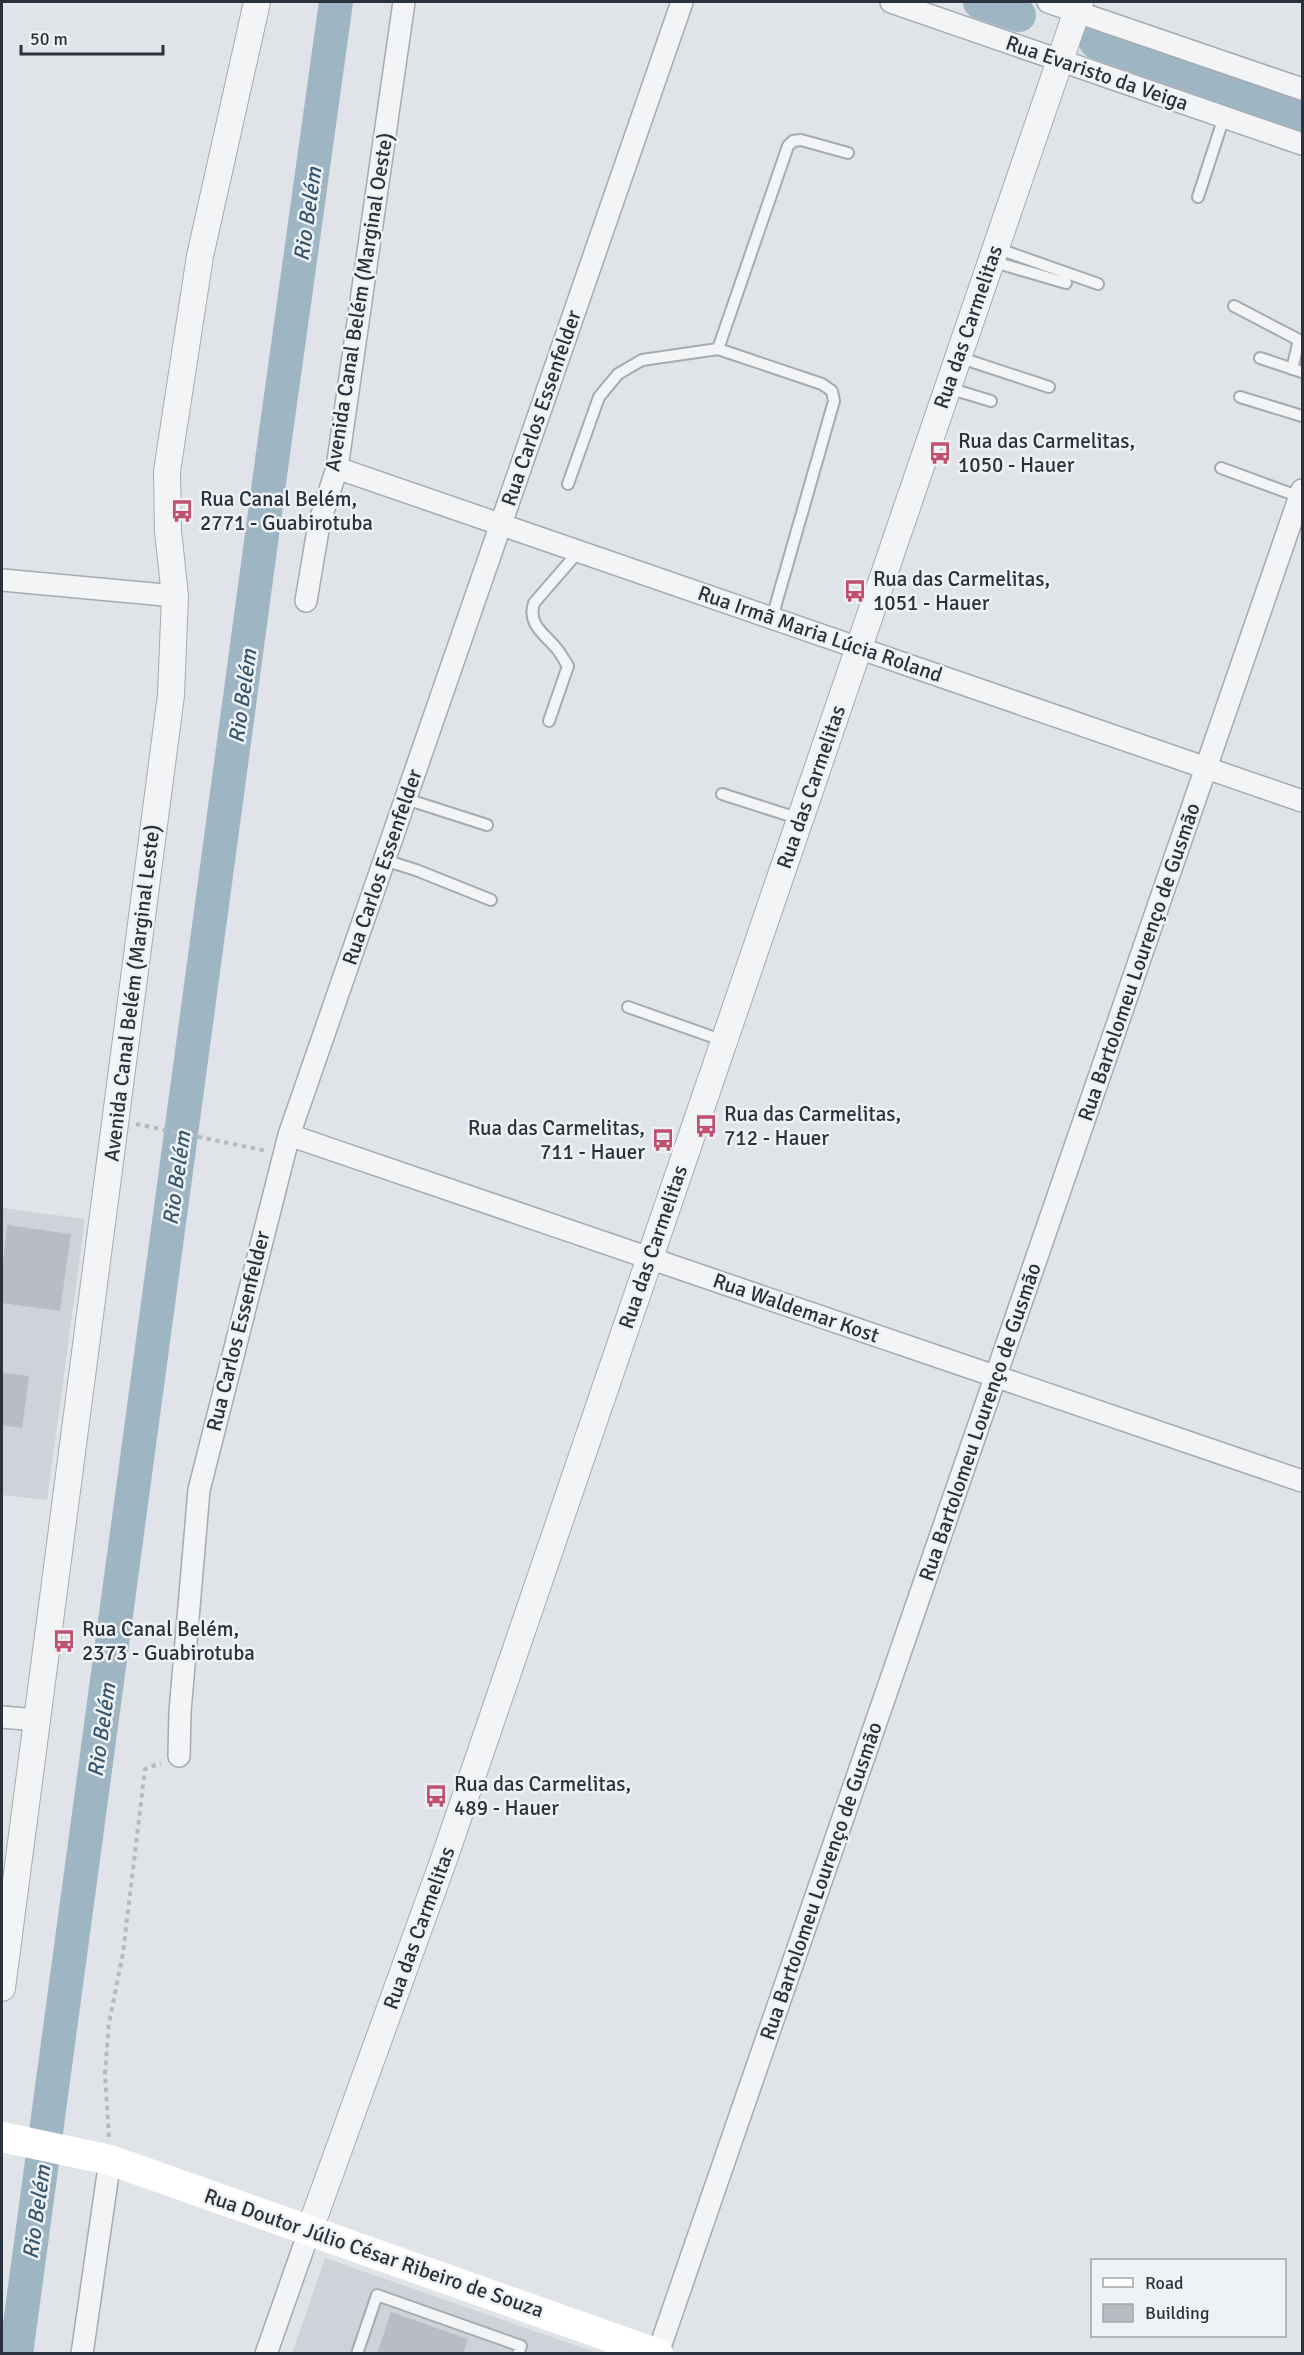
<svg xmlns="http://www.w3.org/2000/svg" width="1304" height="2355" viewBox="0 0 1304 2355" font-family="Signika,sans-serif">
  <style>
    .built { fill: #ced3d9 }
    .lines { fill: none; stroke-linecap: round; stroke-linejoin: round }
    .river { stroke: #9eb5c4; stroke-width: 34 }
    .building { fill: #b7bdc3 }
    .service-casing { stroke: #a6abb1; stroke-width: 14 }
    .minor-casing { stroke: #a6abb1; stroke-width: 24 }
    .tertiary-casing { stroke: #a6abb1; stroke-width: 28 }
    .path { stroke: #b6babe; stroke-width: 4; stroke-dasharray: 4.5 4.5; stroke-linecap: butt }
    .service { stroke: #f2f4f6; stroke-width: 10 }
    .minor { stroke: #f2f4f6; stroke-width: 21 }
    .tertiary { stroke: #f2f4f6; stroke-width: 26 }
    .secondary { stroke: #fff; stroke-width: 30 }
    .labels { text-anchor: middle; stroke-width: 5; stroke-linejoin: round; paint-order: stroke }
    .street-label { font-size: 21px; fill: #2a333d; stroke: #eff2f5 }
    .poi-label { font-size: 21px; fill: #2a333d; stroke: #eff2f5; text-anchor: start }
    .water-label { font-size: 22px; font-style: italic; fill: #38566d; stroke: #eff2f5 }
  </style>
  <rect width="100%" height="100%" fill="#e0e3e7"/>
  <!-- built -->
  <path class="built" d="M2,1208L85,1219L47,1500L2,1495Z
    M325,2258L595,2352L594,2354H292Z"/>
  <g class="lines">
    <!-- river -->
    <path class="river" d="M980,2L1019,15
      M1096,42L1302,114
      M16,2354L274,446L336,2"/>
  </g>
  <!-- building -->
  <path class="building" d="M7,1225L71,1234L60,1311L2,1303V1271Z
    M2,1373L29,1376L22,1428L2,1425Z
    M391,2312L468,2339L463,2354H377Z"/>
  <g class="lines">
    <!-- service casing -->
    <g class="service-casing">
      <path id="service" d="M1198,197L1224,117
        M996,248L1098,284
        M991,261L1066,283
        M1234,306L1299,340L1292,369
        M958,357L1049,387
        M1260,358L1302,372
        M948,388L991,401
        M1240,397L1302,416
        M1221,468L1300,497
        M568,484L599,397L618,374L642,360L718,349
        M772,618L834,401L832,391L822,384L718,349L788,146L793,141L801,140L848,153
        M549,721L568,666C564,660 561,654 557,649C545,634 527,625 534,603L579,551
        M722,794L800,819
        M406,799L487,825
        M384,860L416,870L491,900
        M628,1007L724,1041
        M357,2354L377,2295L521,2346L518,2354"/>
    </g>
    <!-- minor casing -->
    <g class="minor-casing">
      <path id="minor" d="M891,2L1302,144
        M1048,2L1302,89
        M337,468L1302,801
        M2,580L175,596
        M306,601L319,524L337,468L404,2
        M289,1135L1302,1481
        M2,1717L37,1720
        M179,1756L180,1712L199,1490L289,1135L682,2
        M658,2353L1302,490
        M82,2354L110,2160
        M266,2354L310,2229"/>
    </g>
    <!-- tertiary casing -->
    <g class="tertiary-casing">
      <path id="tertiary" d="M2,1988L171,695L175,596L168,531L167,471L200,256L257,2
        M310,2229L444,1859L1080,2"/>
    </g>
    <!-- path -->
    <path class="path" d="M136,1124L267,1151
      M109,2137L105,2074L109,2023L123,1953L145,1769L161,1763"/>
    <!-- service -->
    <use href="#service" class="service"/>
    <!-- minor -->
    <use href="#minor" class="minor"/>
    <!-- tertiary -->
    <use href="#tertiary" class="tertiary"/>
    <!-- secondary -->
    <path class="secondary" d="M2,2137L110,2160L658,2354"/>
  </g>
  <!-- icons -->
  <defs>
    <g id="bus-bare" transform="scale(1.8)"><path d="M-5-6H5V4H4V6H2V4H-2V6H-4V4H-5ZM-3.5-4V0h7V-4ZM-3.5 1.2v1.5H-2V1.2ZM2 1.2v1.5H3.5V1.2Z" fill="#c1506f" stroke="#eff2f5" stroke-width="2.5" paint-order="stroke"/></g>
  </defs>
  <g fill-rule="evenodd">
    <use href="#bus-bare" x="940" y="453"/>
    <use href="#bus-bare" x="182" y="511"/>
    <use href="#bus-bare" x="855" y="591"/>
    <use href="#bus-bare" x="706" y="1126"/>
    <use href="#bus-bare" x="663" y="1140"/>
    <use href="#bus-bare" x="64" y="1641"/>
    <use href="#bus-bare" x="436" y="1796"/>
  </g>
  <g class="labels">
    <!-- street labels -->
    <g class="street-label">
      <text transform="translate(1097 73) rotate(19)" y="7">Rua Evaristo da Veiga</text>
      <text transform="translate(359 302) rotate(-81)" y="7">Avenida Canal Belém (Marginal Oeste)</text>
      <text transform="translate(968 327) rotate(-71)" y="7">Rua das Carmelitas</text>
      <text transform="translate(541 408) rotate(-71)" y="7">Rua Carlos Essenfelder</text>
      <text transform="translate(820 634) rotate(19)" y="7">Rua Irmã Maria Lúcia Roland</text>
      <text transform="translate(811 787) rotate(-71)" y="7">Rua das Carmelitas</text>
      <text transform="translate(382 867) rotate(-71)" y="7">Rua Carlos Essenfelder</text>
      <text transform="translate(1139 962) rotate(-71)" y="7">Rua Bartolomeu Lourenço de Gusmão</text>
      <text transform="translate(132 993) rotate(-83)" y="7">Avenida Canal Belém (Marginal Leste)</text>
      <text transform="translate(653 1247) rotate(-71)" y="7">Rua das Carmelitas</text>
      <text transform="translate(796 1308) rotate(19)" y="7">Rua Waldemar Kost</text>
      <text transform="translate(238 1331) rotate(-76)" y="7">Rua Carlos Essenfelder</text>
      <text transform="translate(980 1422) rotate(-71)" y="7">Rua Bartolomeu Lourenço de Gusmão</text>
      <text transform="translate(821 1881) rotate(-71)" y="7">Rua Bartolomeu Lourenço de Gusmão</text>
      <text transform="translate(419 1928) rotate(-70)" y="7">Rua das Carmelitas</text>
      <text transform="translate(374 2253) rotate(19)" y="7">Rua Doutor Júlio César Ribeiro de Souza</text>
    </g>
    <!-- poi labels -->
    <g class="poi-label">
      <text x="958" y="448">Rua das Carmelitas,<tspan x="958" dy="24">1050 - Hauer</tspan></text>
      <text x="200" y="506">Rua Canal Belém,<tspan x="200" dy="24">2771 - Guabirotuba</tspan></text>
      <text x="873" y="586">Rua das Carmelitas,<tspan x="873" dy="24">1051 - Hauer</tspan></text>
      <text x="724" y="1121">Rua das Carmelitas,<tspan x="724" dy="24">712 - Hauer</tspan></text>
      <text x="645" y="1135" text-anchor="end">Rua das Carmelitas,<tspan x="645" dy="24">711 - Hauer</tspan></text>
      <text x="82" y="1636">Rua Canal Belém,<tspan x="82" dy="24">2373 - Guabirotuba</tspan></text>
      <text x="454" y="1791">Rua das Carmelitas,<tspan x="454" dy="24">489 - Hauer</tspan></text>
    </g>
    <!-- water labels -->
    <g class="water-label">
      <text transform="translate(307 214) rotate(-82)" y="8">Rio Belém</text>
      <text transform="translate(242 696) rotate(-82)" y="8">Rio Belém</text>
      <text transform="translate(176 1178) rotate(-82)" y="8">Rio Belém</text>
      <text transform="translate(101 1730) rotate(-82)" y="8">Rio Belém</text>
      <text transform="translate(36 2212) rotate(-82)" y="8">Rio Belém</text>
    </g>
  </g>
  <!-- border -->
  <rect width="1304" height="2355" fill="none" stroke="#2a333d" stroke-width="6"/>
  <!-- legend -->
  <rect x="1091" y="2259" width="195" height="78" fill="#eff2f5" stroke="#a0a6ab" stroke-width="1.5"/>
  <rect x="1103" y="2278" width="30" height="9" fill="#ffffff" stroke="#a0a6ab" stroke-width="1.5"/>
  <text x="1145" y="2289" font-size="18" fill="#2a333d">Road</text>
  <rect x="1103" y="2304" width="30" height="18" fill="#b7bdc3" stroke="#a0a6ab" stroke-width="1.5"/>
  <text x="1145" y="2319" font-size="18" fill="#2a333d">Building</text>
  <!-- scale -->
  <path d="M21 45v9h142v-9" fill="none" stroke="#2a333d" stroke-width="3"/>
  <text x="30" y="45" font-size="18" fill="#2a333d" stroke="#eff2f5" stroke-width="4.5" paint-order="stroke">50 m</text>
</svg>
